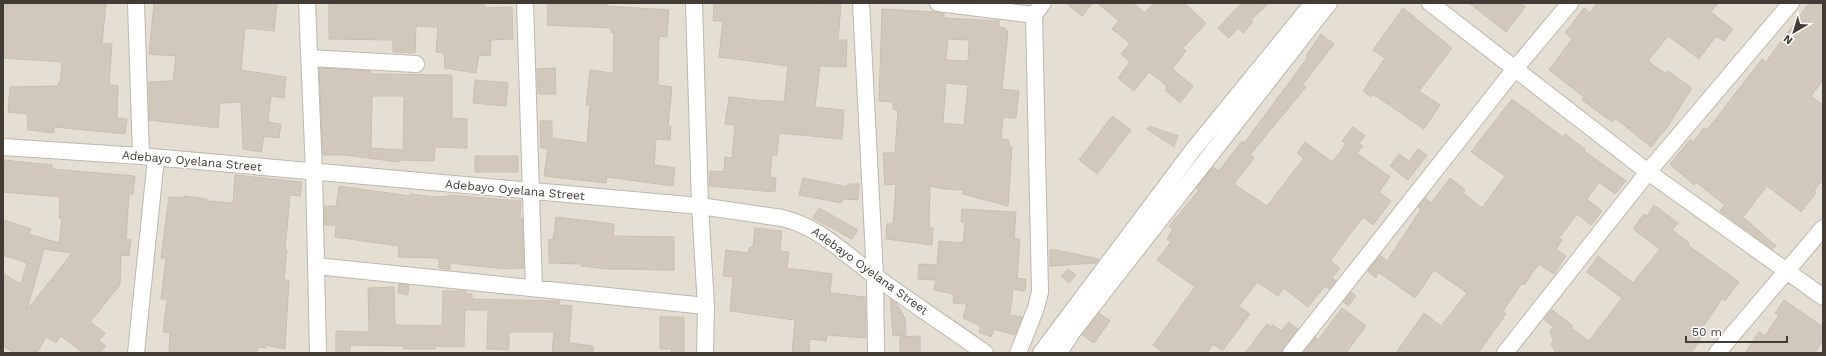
<svg xmlns="http://www.w3.org/2000/svg" width="1826" height="356" viewBox="0 0 1826 356" font-family="'Work Sans',sans-serif">
  <style>
    .residential { fill: #e4ded3 }
    .building { fill: #d1c8bb; stroke: #cbbfaf; fill-rule: evenodd }
    .lines { fill: none; stroke-linecap: round; stroke-linejoin: round }
    .street-casing { stroke: #beb7ab; stroke-width: 18 }
    .street { stroke: #fff; stroke-width: 16 }
    .labels { text-anchor: middle; stroke-width: 3.5; stroke-linejoin: round; paint-order: stroke }
    .street-label { font-size: 12px; fill: #423c35; stroke: #fff }
  </style>
  <rect width="100%" height="100%" fill="#f0ece4"/>
  <!-- residential -->
  <path class="residential" d="M3,3H1823V353H3Z"/>
  <!-- building -->
  <path class="building" d="M3,3H106L102,43L112,44L109,85L118,86L117,118L127,119L125,134L54,127V133L28,130L27,114L8,112L10,87L58,86V83L60,84L62,62L3,58Z
    M154,3H277L274,31L245,28L241,70L286,77L284,98L271,96L268,122L281,124L279,138L264,136L261,152L243,149L241,102L220,103L218,128L149,120V82L173,81L176,56L149,54Z
    M329,3H485L484,8L512,7L513,39L491,40L490,56L479,55L476,73L445,68L444,53L436,52L438,27L416,26L415,53L393,52V40L329,39Z
    M548,3H607V6L669,10L667,37L659,36L658,85L672,87L668,126H671L670,140L656,139L654,165L675,168L673,186L607,177L606,183L544,176L548,148H541L540,121H552V138L587,143L590,105H586L590,70L613,73L614,33L611,32V28L547,25Z
    M714,3H815L841,5L838,40H847L846,67L820,66L815,107L844,110L842,139L779,133L777,155H772L770,177L776,178L775,192L709,186L710,171L724,172L725,157L732,158L735,125L725,124L729,97L765,101V100L784,102L788,66L719,57L723,21H713Z
    M1066,3H1093L1082,16Z
    M1097,3H1133L1145,13L1154,3H1184L1206,23L1183,48L1186,51L1172,69L1193,86L1180,103L1165,90L1167,86L1149,72L1134,91L1118,78L1130,62L1121,54L1130,43L1112,29L1119,21Z
    M1242,3H1269L1251,20L1253,22L1243,33L1238,28L1229,38L1218,28Z
    M1469,3H1520L1525,7L1506,32Z
    M1597,3H1718L1711,12L1733,29L1724,41L1716,36L1699,59L1668,36L1648,61L1666,74L1668,71L1692,88L1668,126L1651,147L1615,118L1612,122L1582,100L1584,97L1549,70L1572,39L1565,33L1584,8L1590,13Z
    M1809,3H1823V80L1811,96L1823,105V179L1814,191L1816,193L1801,212L1767,186L1743,217L1776,246L1772,249L1720,211L1725,205L1696,182L1694,185L1670,164L1690,140L1693,142L1704,128L1707,130L1762,59L1766,62Z
    M1403,8L1452,48L1419,91L1440,105L1424,129L1373,94L1371,97L1363,91L1385,58L1373,50Z
    M882,9L935,12L944,13V18L999,21V27L1005,28V31H1008L1002,89L1019,91L1016,118L1003,117L1001,139L1009,140V147H1012L1008,206L963,194V190L943,189L930,186L929,228H933L932,245L886,239L887,224H893L896,184L885,185L883,153H895L898,110L893,109V102L879,101ZM948,39L969,40L968,61L946,60ZM946,83L968,85L964,125L943,123Z
    M1321,34L1334,44L1303,84L1306,87L1250,155L1254,158L1234,184L1267,206L1304,158L1297,153L1305,142L1332,162L1346,144L1342,141L1353,127L1365,136L1359,143L1363,146L1357,153L1390,177L1379,192L1391,201L1373,225L1363,217L1330,261L1340,268L1332,278L1336,281L1329,289L1325,286L1308,307L1284,288L1278,296L1257,282L1239,306L1250,314L1222,351L1213,344L1207,353H1164L1153,345L1195,287L1157,260L1171,242L1167,239L1173,229L1169,226L1199,190L1196,188L1213,167L1219,171L1242,141L1244,143L1308,57L1306,56Z
    M319,68L370,71V74L452,75V118L467,119V148L435,147L434,161L399,160V162L344,155H323ZM372,96H404L403,150L371,148Z
    M555,68L556,94H538L537,69Z
    M475,80L508,83L506,106L473,103Z
    M1512,99L1563,137L1565,134L1585,149L1584,151L1626,181L1615,194L1599,182L1587,199L1602,211L1591,225L1577,214L1559,238L1562,240L1556,249L1566,256L1554,274L1539,264L1524,285L1522,283L1503,311L1506,314L1478,353H1396L1424,313L1441,326L1467,293L1434,270L1415,298L1378,272L1376,278L1368,271L1380,255L1387,261L1421,209L1418,207L1425,198L1431,203L1450,178L1465,190L1463,193L1482,208L1505,176L1471,152Z
    M1112,116L1131,130L1097,174L1079,160Z
    M1149,126L1178,136L1174,147L1147,129Z
    M1418,149L1427,155L1408,180L1390,166L1399,154L1409,161Z
    M475,156H518V172H475Z
    M3,160L52,165V169L135,176L133,194H129L126,239L131,240L129,256L121,255L120,285L90,322L105,333L99,341L106,346L100,353H83L61,336L56,343L46,337L37,353H15L3,346V274L21,284L27,263L3,255V220L31,229L29,234L59,243L62,219L59,218L60,197L3,192ZM44,249L72,253L27,310Z
    M235,175L302,182L300,196L290,195L285,250H287L284,280H289L285,349L265,345V348L258,347L257,353H169L170,333L163,332L167,299H161L166,258H161L169,197L184,198V196L207,199V201L233,203Z
    M803,178L848,187V184H859L858,200L843,199L842,203L799,195Z
    M339,186L410,196V194L436,197L449,196V195L521,201L520,218H522L524,268L505,269L450,263V269L439,268V258L398,257L399,246L335,237L336,225H325L324,206H336Z
    M1654,205L1678,223L1672,230L1689,243L1688,245L1739,282L1725,301L1722,299L1698,334L1702,337L1691,353H1556L1551,344L1553,340L1550,331L1553,327L1544,319L1552,310L1573,326L1571,328L1589,341L1622,298L1587,272L1598,256L1633,283L1660,249L1633,229L1644,214L1647,216Z
    M819,208L858,230L852,239L813,218Z
    M962,209L1016,212L1014,239H1020L1017,278L1026,279L1025,291L1013,289L1010,315L1022,317L1015,335L994,329L991,337L979,332L981,326L963,318L967,304L953,303L954,294L934,290L936,280L918,279L919,264L937,265L939,241L963,243L965,223L961,222Z
    M556,217L614,224L613,236L674,237V270L607,269L581,266L582,264L549,263V239L553,240Z
    M755,228L782,231L780,251L789,252L787,268L832,274L830,293L865,297L866,338L827,335L826,341L810,339L809,353H792L795,320L730,311L733,277L723,276L726,250L748,253L750,247H753Z
    M1050,250H1056L1099,259L1096,263L1050,266Z
    M1068,269L1076,275L1069,283L1061,276Z
    M399,284L409,285L408,295L398,293Z
    M394,287L395,325L442,326L443,291H466V294H472V299L560,301L559,305L572,306L569,343L593,346V353H552L554,332H509V350L487,349L488,310H465L464,347L435,346V349H404V346L350,345V353H336V331L369,332L368,288Z
    M1351,292L1356,296L1348,306L1343,302Z
    M890,299L897,304L905,318L906,335L893,336Z
    M1784,300L1823,327V340L1815,353H1745L1759,332L1765,336L1779,315L1775,313Z
    M1342,308L1366,326L1346,353H1303L1315,337L1318,340Z
    M1099,313L1110,321L1094,343L1082,335Z
    M660,317H684V353H671L672,349H660Z
    M1289,322L1298,329L1284,347L1282,353H1245L1267,324L1271,327L1273,325L1281,331Z
    M920,336V353H900V337Z"/>
  <g class="lines">
    <!-- street casing -->
    <g class="street-casing">
      <path id="street" d="M136,3L141,156
        M307,3L314,172L318,353
        M525,3L534,288
        M694,3L700,206L706,306L705,353
        M861,3L875,276L876,353
        M938,3L1034,15
        M1430,3L1648,172L1823,297
        M310,58L416,64
        M3,147L141,156L700,206L782,218C818,226 845,254 875,276C911,303 949,327 985,353
        M316,266L706,306
        M136,353L156,158
        M1018,353L1036,308L1040,292L1034,15L1043,3
        M1041,353L1193,150L1313,3
        M1059,353L1073,331L1329,3
        M1291,353L1514,70L1570,3
        M1505,353L1648,172L1791,3
        M1717,353L1823,228"/>
    </g>
    <!-- street -->
    <use href="#street" class="street"/>
  </g>
  <g class="labels">
    <!-- street labels -->
    <g class="street-label">
      <text transform="translate(192 161) rotate(5)" y="4">Adebayo Oyelana Street</text>
      <text transform="translate(515 190) rotate(5)" y="4">Adebayo Oyelana Street</text>
      <text transform="translate(870 271) rotate(36)" y="4">Adebayo Oyelana Street</text>
    </g>
  </g>
  <!-- border -->
  <rect width="1826" height="356" fill="none" stroke="#423c35" stroke-width="8"/>
  <!-- north arrow -->
  <g transform="translate(1794 32) rotate(218)" stroke="#ffffff" stroke-width="3" paint-order="stroke">
  <path d="M0-3L7 15L0 10L-7 15Z" fill="#423c35"/>
  <text y="-6" font-size="11" font-weight="bold" text-anchor="middle" fill="#423c35">N</text>
  </g>
  <!-- scale -->
  <path d="M1686 336v6h101v-6" fill="none" stroke="#423c35" stroke-width="2"/>
  <text x="1692" y="336" font-size="12" fill="#423c35" stroke="#ffffff" stroke-width="3" paint-order="stroke">50 m</text>
</svg>
